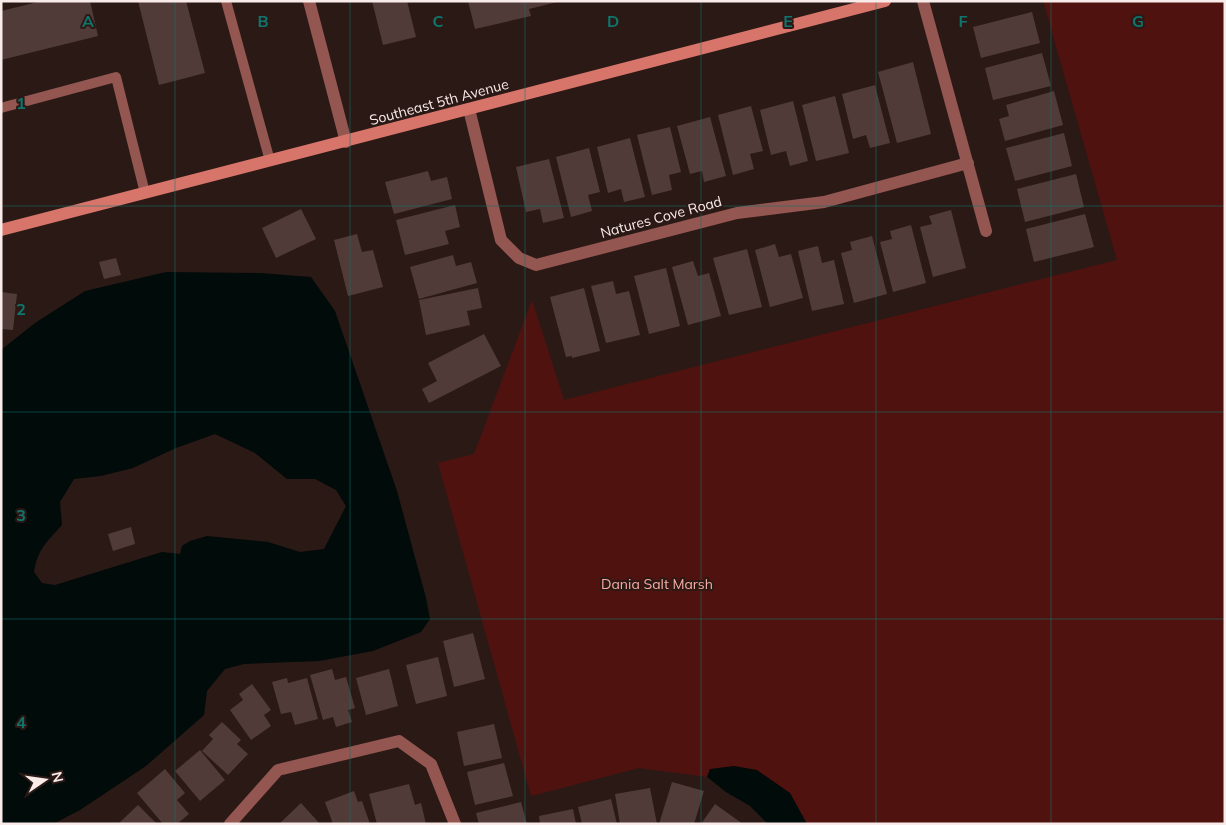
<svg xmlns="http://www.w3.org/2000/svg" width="1226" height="825" viewBox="0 0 1226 825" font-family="Mulish,sans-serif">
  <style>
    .green { fill: #50120f }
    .water { fill: #000b0a; fill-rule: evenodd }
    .building { fill: #503b38 }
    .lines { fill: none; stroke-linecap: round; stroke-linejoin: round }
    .lane { stroke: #945650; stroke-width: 10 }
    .street { stroke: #945650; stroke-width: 12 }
    .secondary { stroke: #d8756a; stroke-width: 12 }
    .grid { fill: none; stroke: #0f766e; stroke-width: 1; stroke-opacity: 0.55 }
    .labels { text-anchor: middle; stroke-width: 4; stroke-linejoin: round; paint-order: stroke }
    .street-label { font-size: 14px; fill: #f9ebe9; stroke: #2b1916 }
    .park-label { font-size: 14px; fill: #f8aba1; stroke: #2b1916 }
    .grid-label { font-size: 16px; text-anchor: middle; font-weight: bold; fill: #0f766e; stroke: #2b1916; stroke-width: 4; stroke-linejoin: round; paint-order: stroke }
  </style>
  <rect width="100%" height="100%" fill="#2b1916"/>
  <!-- green -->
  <path class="green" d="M1043,1H1225V824H807L790,793L710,769L707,777L639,768L531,796L438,463L474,454L532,300L564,400L1117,260Z"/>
  <!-- water -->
  <path class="water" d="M166,272L260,273L311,277L335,311L397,491L426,598L430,619L421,632L373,651L319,661L244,664L225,669L207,691L204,715L146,766L80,810L53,824H1V350L35,323L85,291ZM215,434L255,453L287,479H315L336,490L346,506L324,549L300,552L268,542L207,536L190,541L182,546L180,554L162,552L55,585L42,583L34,572C38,548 47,542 62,525L60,502L74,479L101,476L133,468L176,448Z
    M734,766L757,770L790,793L807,824H768L750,806L726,792L707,777L710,769Z"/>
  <!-- building -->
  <path class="building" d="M42,1H90L98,36L1,60V11Z
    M138,1H186L205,73L159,85Z
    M372,1H407L416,37L383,45Z
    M468,1H557V2L529,9L531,16L475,29Z
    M1032,12L1040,43L981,58L973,27Z
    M1042,53L1051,86L993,100L985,68Z
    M913,62L931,134L897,143L878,72Z
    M875,85L890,143L870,148L866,135L853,139L842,94Z
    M1054,91L1063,125L1005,141L999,119L1009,116L1006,105Z
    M835,96L849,153L816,161L802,105Z
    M793,101L808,161L790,166L786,151L771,155L760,110Z
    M751,106L763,151L750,154L754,169L733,175L718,115Z
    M710,117L726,176L704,182L702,171L690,174L677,126Z
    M670,127L681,172L669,175L672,190L652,195L637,135Z
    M1064,133L1072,166L1015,181L1006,148Z
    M630,138L645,197L624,202L621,189L608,193L597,147Z
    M589,148L600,192L588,195L592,211L571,217L556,157Z
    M549,159L564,218L543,223L540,209L526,212L516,167Z
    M428,171L431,181L447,177L452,199L394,214L385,182Z
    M1076,174L1084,207L1025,222L1017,189Z
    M455,205L460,227L445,231L449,244L405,255L396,220Z
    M301,209L316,239L276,258L262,228Z
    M951,210L966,268L933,277L920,227L932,224L929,216Z
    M1085,214L1094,247L1034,262L1026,229Z
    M911,225L926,283L893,292L880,242L892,239L890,231Z
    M357,234L362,252L373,250L383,287L348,296L334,240Z
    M872,236L887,294L854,303L841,253L852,250L850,242Z
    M775,244L779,257L791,254L803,298L770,307L755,250Z
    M818,246L822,263L834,260L844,304L812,311L798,251Z
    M747,249L762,307L729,315L713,258Z
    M453,255L456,266L471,262L477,283L419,299L410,267Z
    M116,258L121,275L104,279L99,262Z
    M693,261L698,276L709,273L721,316L688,325L672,267Z
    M666,268L680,326L649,334L634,276Z
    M613,281L616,294L629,291L640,335L606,343L591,286Z
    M478,288L482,308L467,311L470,325L426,335L419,300Z
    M584,288L600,351L572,358V356L566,357L550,297Z
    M1,292L17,294L13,330L1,329Z
    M484,334L501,366L429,403L422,389L437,381L428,363Z
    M131,527L135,544L113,551L108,534Z
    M473,633L485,679L454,687L443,641Z
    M438,657L447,696L416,704L406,665Z
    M332,669L335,680L346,677L355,708L348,710L352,722L336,727L333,717L323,720L310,675Z
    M389,669L398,706L366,715L356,678Z
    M287,678L288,683L307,678L318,719L295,725L291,712L281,714L272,682Z
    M252,684L271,710L264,715L271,726L251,740L230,710L243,700L239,694Z
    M222,722L241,740L237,744L248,754L228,775L202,751L213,739L209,735Z
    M494,724L502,758L464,766L457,732Z
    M200,750L225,780L200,801L175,771Z
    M504,763L513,796L475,805L467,772Z
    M165,769L185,793L177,800L189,814L177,824H163L137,793Z
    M672,782L704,791L694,824H659Z
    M409,784L415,805L421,803L426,824H377L369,794Z
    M650,788L657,824H620L615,794Z
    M354,791L358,802L362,801L370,824H333L325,802Z
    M611,799L617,824H582L578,807Z
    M521,802L527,824H479L476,813Z
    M301,803L320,824H279Z
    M715,804L743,824H701Z
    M138,805L157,824H118Z
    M573,809L576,824H540L539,816Z"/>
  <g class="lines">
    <!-- lane -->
    <path class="lane" d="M226,1L270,161
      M1,108L116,77L145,193"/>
    <!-- street -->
    <path class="street" d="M309,1L346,142
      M923,1L986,231
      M469,109L501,240L519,258L536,265L737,213L824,202L968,163
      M230,824L278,770L399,741L431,764L455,824"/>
    <!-- secondary -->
    <path class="secondary" d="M1,230L885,1"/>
  </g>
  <!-- grid -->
  <path class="grid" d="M175,1V824M350,1V824M525,1V824M701,1V824M876,1V824M1051,1V824M1,206H1225M1,412H1225M1,619H1225"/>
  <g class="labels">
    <!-- street labels -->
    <g class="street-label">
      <text transform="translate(439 102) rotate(-15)" y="5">Southeast 5th Avenue</text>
      <text transform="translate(661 217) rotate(-15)" y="5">Natures Cove Road</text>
    </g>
    <!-- park labels -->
    <g class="park-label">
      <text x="657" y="589">Dania Salt Marsh</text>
    </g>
  </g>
  <g class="grid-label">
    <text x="88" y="27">A</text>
    <text x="263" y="27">B</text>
    <text x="438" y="27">C</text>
    <text x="613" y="27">D</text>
    <text x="788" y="27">E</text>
    <text x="963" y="27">F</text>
    <text x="1138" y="27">G</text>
    <text x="21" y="109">1</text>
    <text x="21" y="315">2</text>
    <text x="21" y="521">3</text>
    <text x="21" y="728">4</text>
  </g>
  <!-- border -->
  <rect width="1226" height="825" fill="none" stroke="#f9ebe9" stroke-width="5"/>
  <!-- north arrow -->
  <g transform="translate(45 780) rotate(77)" stroke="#2b1916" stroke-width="4" paint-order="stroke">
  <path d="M0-4L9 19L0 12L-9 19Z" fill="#f9ebe9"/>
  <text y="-8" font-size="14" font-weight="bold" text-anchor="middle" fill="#f9ebe9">N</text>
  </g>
</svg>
